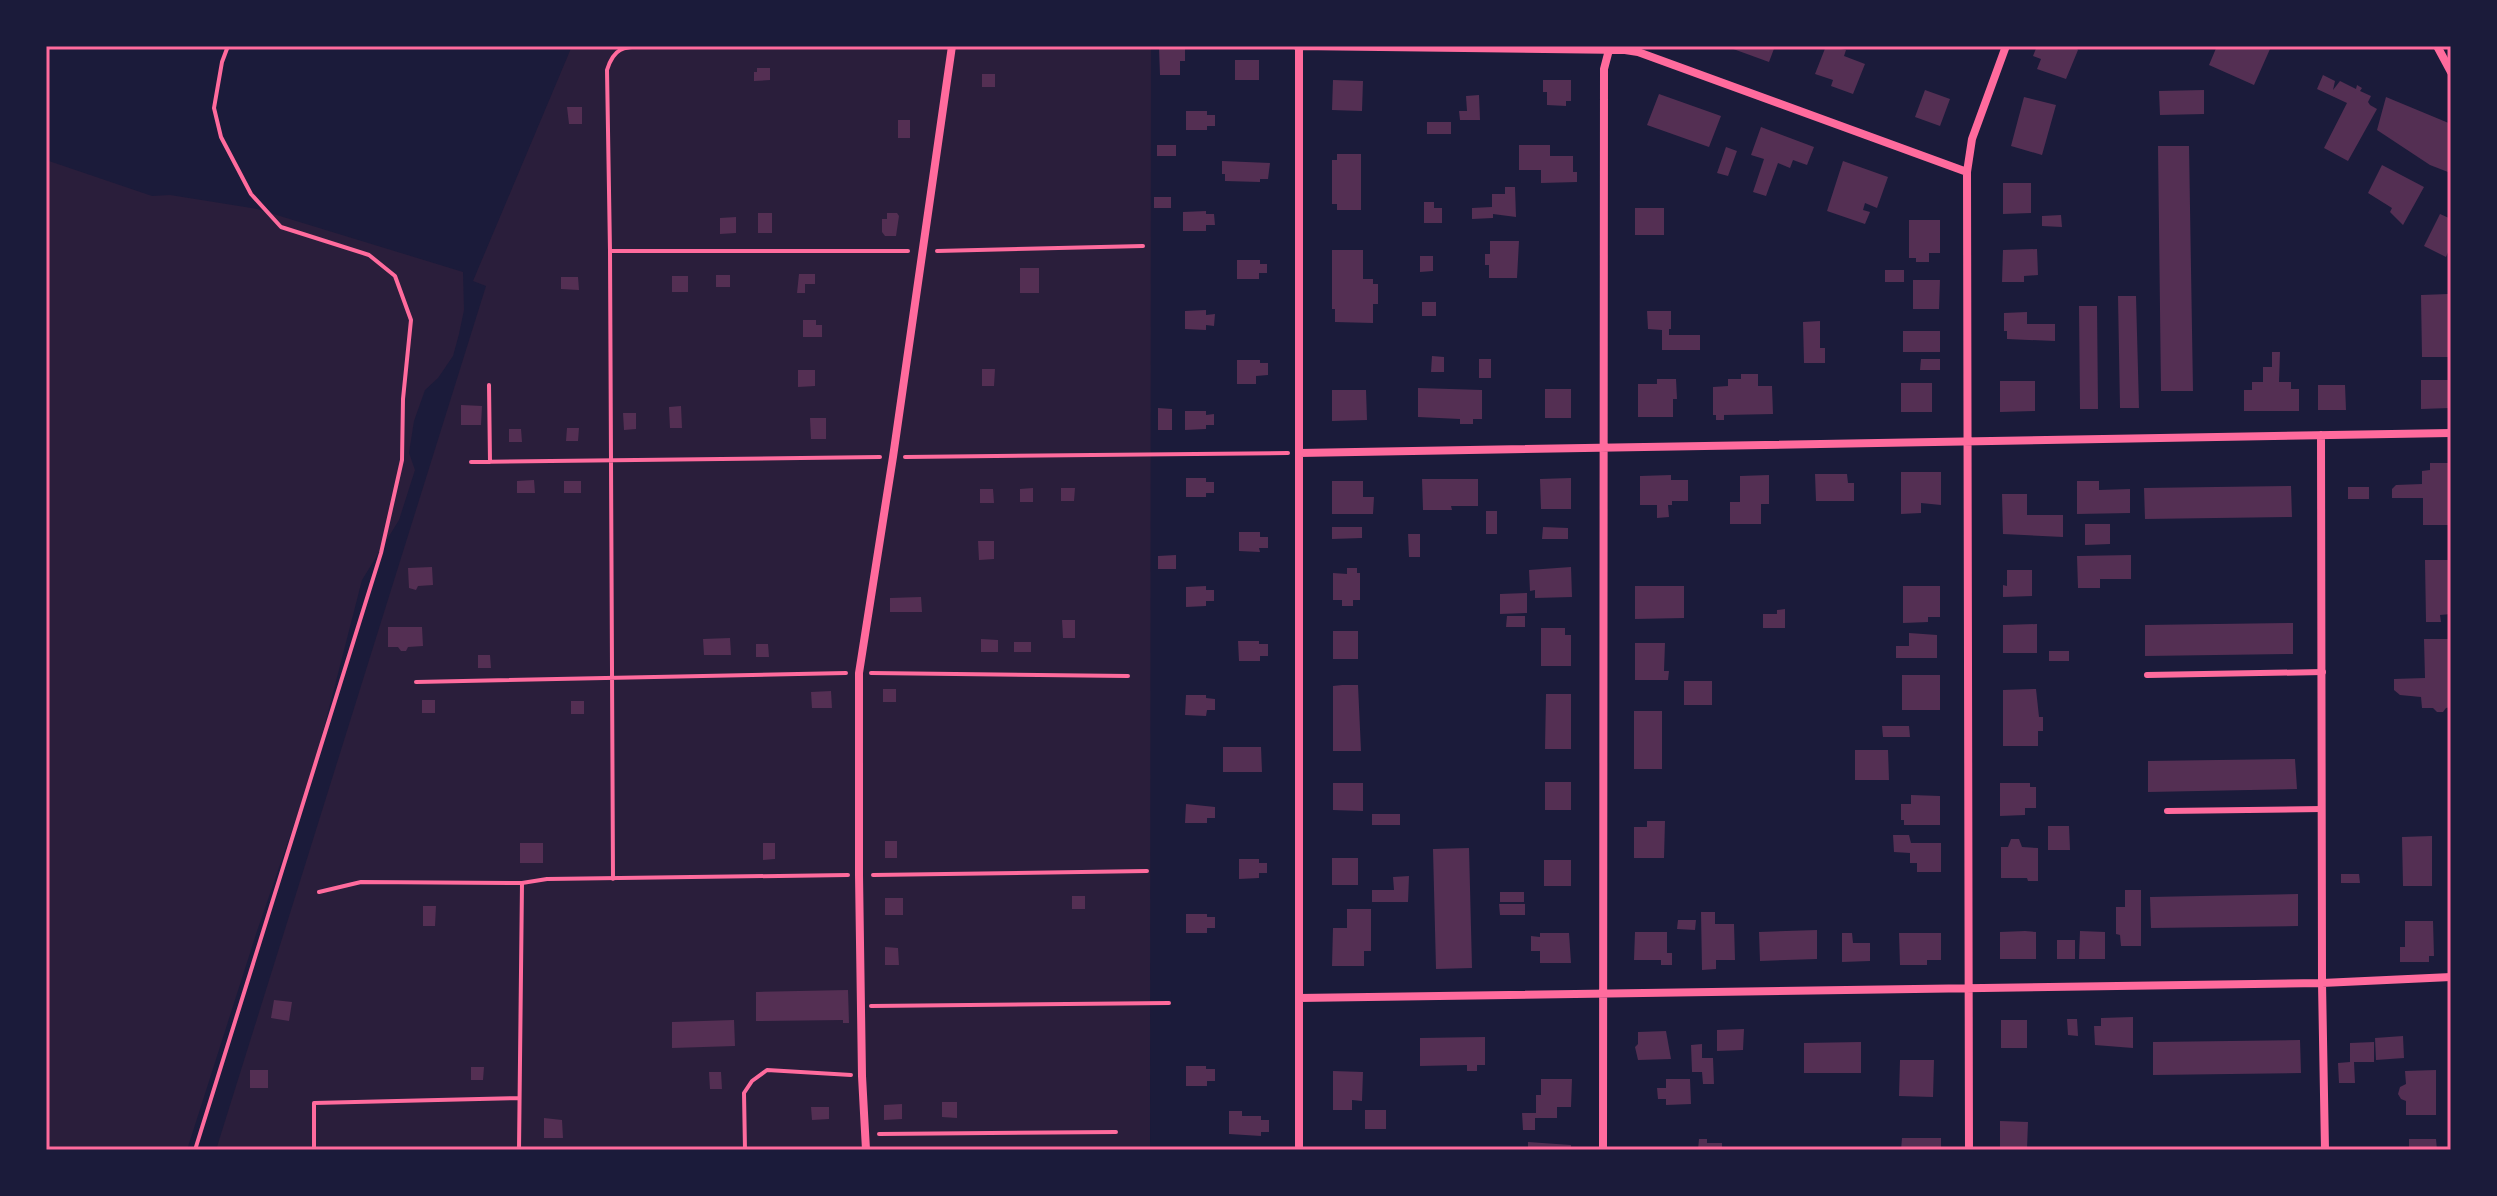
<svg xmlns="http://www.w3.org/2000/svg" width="2497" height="1196" viewBox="0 0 2497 1196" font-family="Bitter,serif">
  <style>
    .green { fill: #2a1e3b }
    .building { fill: #542f53 }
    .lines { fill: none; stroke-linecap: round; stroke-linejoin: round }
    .path { stroke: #ff6b9d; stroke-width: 4 }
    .service { stroke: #ff6b9d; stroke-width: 6 }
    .minor { stroke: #ff6b9d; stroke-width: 8 }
    .neatline { fill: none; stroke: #ff6b9d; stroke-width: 3 }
  </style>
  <rect width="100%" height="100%" fill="#1b1b3a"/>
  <!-- green -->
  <path class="green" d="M572,46H1151L1150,1150H216L486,286L473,281Z
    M46,160L152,196L170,195L257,209L463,272L464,310L459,334L453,356L438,378L425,390L414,421L409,453L415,470L399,520L362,580L314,767L257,931L187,1150H46Z"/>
  <!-- building -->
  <path class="building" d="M1725,46H1775L1769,62Z
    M1826,46L1846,50L1844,56L1865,64L1853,94L1831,86L1833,80L1815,74Z
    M2037,46H2075L2078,50L2066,79L2037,69L2041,59L2033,56Z
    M2217,46H2264L2270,49L2254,85L2209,65Z
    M1159,47H1185V61H1180V75H1160Z
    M1235,60H1259V80H1235Z
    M757,68H770V80L754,81V72H757Z
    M982,74H995V87H982Z
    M2323,75L2335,81L2333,90L2340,81L2356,89L2357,85L2362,88L2360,91L2371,96L2368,102L2370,105L2377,109L2348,161L2324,148L2347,103L2317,89Z
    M1333,80L1363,81L1362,111L1332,110Z
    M1543,80H1571V101H1566V106L1547,105V92H1543Z
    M1925,90L1950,99L1940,126L1915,117Z
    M2204,90V114L2160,115L2159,91Z
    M1659,94L1721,116L1709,147L1647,125Z
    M1479,95L1480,120H1460L1459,111H1467L1466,96Z
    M2024,97L2056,105L2042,155L2011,146Z
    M2386,97L2451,124V163L2448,172L2430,165L2377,130Z
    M567,107H582V124H569Z
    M1186,111H1207V115H1215V126H1207V130H1186Z
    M898,120H910V138H898Z
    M1427,122H1451V134H1427Z
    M1761,127L1814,147L1807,165L1793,160L1790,168L1778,163L1766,196L1753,192L1764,159L1751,155Z
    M1157,145H1176V156H1157Z
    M1519,145H1550V156H1573V172H1577V182L1541,183V170H1519Z
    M2158,146H2189L2193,391H2161Z
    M1726,147L1737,151L1728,176L1717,173Z
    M1337,154H1361V210H1337V204H1332V160H1337Z
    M1222,161L1270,163L1268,179H1260V182L1225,181V174H1222Z
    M1843,161L1888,177L1877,208L1865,203L1863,210L1870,212L1865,224L1827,211Z
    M2382,165L2424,187L2403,225L2390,212L2392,208L2368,193Z
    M2003,183H2031V213L2003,214Z
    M1505,187H1515L1516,217L1493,214V218L1472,219V208L1492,207V194H1505Z
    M1154,197H1171V208H1154Z
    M1424,202H1434V208H1442V223H1424Z
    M1635,208H1664V235H1635Z
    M1206,211V214H1214L1215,225H1206V231H1183V212Z
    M758,213H772V233H758Z
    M887,213H897L899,216L896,236H885L882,232V219H887Z
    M2440,214L2451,219V245L2446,257L2424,246Z
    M2061,215L2062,227L2042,226V216Z
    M736,217V233L720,234V218Z
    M1909,220H1940V253H1929V262H1916V258H1909Z
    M1490,241H1519L1517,278H1489V265H1485V254H1490Z
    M2037,249L2038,275L2024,276V282H2002L2003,250Z
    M1332,250H1363V279H1373V284H1378V304H1373V323L1335,322V309H1332Z
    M1420,256H1433V271L1420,272Z
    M1237,260H1260V264H1267V273H1259V279H1237Z
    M1020,268H1039V293H1020Z
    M1885,270H1904V282H1885Z
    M799,274H815V284H805V293H797Z
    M716,275H730V287H716Z
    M672,276H688V292H672Z
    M561,277H578L579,290L561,289Z
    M1913,280H1940L1939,309H1913Z
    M2448,294L2450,357H2422L2421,295Z
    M2118,296H2136L2139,408H2120Z
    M1422,302H1436V316H1422Z
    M2079,306H2097L2098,409H2080Z
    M1206,310V315L1215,314L1214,326L1206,325V330L1185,329V311Z
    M1647,311H1671V329H1669V335H1700V350H1662V330L1648,329Z
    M2027,312V324H2055V341L2007,339V331H2004V313Z
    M803,320H816V325H822V337H803Z
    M1820,321V348H1825V363H1804L1803,322Z
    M1903,331H1940V352H1903Z
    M2272,352H2280L2279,382H2291V389H2299V411H2244V390H2252V382H2263V367H2272Z
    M1432,356L1444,357V372H1431Z
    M1479,359H1491V378H1479Z
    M1921,359H1940V370H1920Z
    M1237,360H1260V363H1268V375L1256,376V384H1237Z
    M982,369H995L994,386H982Z
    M798,370H815V386L798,387Z
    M1741,374H1758V386H1772L1773,414L1724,415V420H1716V415H1713V387L1728,386V379H1741Z
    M1657,379H1676L1677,399H1673V417H1638V384H1657Z
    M2421,380H2450V408L2421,409Z
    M2000,381H2035V411L2000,412Z
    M1901,383H1932V412H1901Z
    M2318,385H2345L2346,410H2318Z
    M1418,388L1482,390V419H1473V424H1460V419L1418,417Z
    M1545,389H1571V418H1545Z
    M1332,390H1366L1367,420L1332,421Z
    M461,405L482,406L481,425H461Z
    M681,406L682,428H670L669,407Z
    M1158,408L1172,409V430H1158Z
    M1185,411H1206V415L1214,414V425H1206V429L1185,430Z
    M623,413H636V429L624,430Z
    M810,418H826V439H811Z
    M567,428H579L578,441H566Z
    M509,429H521L522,442H509Z
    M2430,463H2451V525H2423V498H2392V489L2396,485L2422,484V471L2430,470Z
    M1901,472H1941V505L1921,503V513L1901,514Z
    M1815,474H1847L1848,483H1854V501H1816Z
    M1671,475V480H1688V501H1672V505H1668L1669,517L1657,518V505H1640V476Z
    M1769,475V504H1761V524H1730V502H1740V476Z
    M1186,478H1206V482H1214V493H1206V497H1186Z
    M1571,478V509H1541L1540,479Z
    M1422,479H1478V506H1451L1452,510H1423Z
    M534,480L535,493H517V481Z
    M564,481H581V493H564Z
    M1332,481H1363V497H1374L1373,514H1332Z
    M2077,481H2099V490L2130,489V513L2077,514Z
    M2291,486L2292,517L2145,519L2144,488Z
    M2348,487H2369V499H2348Z
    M1033,488V502H1020V489Z
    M1061,488H1075L1074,501H1061Z
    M980,489H993L994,503H980Z
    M2002,494H2027V515H2063V537L2003,534Z
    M1486,511H1497V534H1486Z
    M2085,524H2110V544L2085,545Z
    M1332,527H1362V538L1332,539Z
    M1543,527L1568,528V539H1542Z
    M1239,532H1260V537H1268V548H1259L1260,552L1239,551Z
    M1408,534H1420V557H1409Z
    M978,541H994V559L979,560Z
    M1176,555V569H1158V556Z
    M2131,555V579H2100V588H2078L2077,556Z
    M2425,560H2451V614L2440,615L2441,622H2426Z
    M432,567L433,585L418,586L416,590L409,588L408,568Z
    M1571,567L1572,597L1535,598V590L1530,591L1529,570Z
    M1347,568H1357V573H1360V600H1353V606H1342V600H1333V573L1347,574Z
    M2007,570H2032V596L2003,597V585L2007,586Z
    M1206,586V590H1214V601H1206V606L1186,607V587Z
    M1635,586H1684V618L1635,619Z
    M1903,586H1940V617H1928V622L1903,623Z
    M1527,593V613L1500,614V594Z
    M921,597L922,612H890V598Z
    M1785,609V628H1763V614H1777V610Z
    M1507,616H1525V627H1506Z
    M1062,620H1075V638H1063Z
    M2293,623V654L2145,656V625Z
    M2037,624V653H2003V625Z
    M388,627H422L423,646L408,647L406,651H401L398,647H388Z
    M1541,628H1565V635H1571V666H1541Z
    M1333,631H1358V659H1333Z
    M1909,633L1937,635V658H1896V646H1909Z
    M730,638L731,655H704L703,639Z
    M981,639L998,640V652H981Z
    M2424,639H2451V707L2446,708L2443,712H2437L2433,708H2422L2421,697L2400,695L2394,690V679L2425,678Z
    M1238,641H1259V644H1268V656H1260V661H1239Z
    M1014,642H1031V652H1014Z
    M1635,643H1665L1664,671H1669L1668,680H1635Z
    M756,644H768L769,657H756Z
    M2049,651H2069V661H2049Z
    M478,655H490L491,668H478Z
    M1902,675H1940V710H1902Z
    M1684,681H1712V705H1684Z
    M1342,685H1358L1361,751H1333V686Z
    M883,689H896V702H883Z
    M2036,689L2039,717H2043V731H2038V746H2003V690Z
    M831,691L832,708H812L811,692Z
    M1546,694H1571V749H1545Z
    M1186,695H1206V698L1215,699V710H1207L1206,716L1185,715Z
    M422,700H435V713H422Z
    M571,701H584V714H571Z
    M1634,711H1662V769H1634Z
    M1882,726H1909L1910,737H1883Z
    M1223,747H1261L1262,772H1223Z
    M1855,750H1888L1889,780H1855Z
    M2295,759L2297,789L2148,792V761Z
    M1545,782H1571V810H1545Z
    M1333,783H1363V811L1333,810Z
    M2000,783H2030V787H2036V808H2025V815L2000,816Z
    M1911,795L1940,796V825H1904V820H1901V804H1911Z
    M1186,804L1215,807V818H1207V823H1185Z
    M1372,814H1400V825H1372Z
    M1647,821H1665L1664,858H1634V827H1647Z
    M2048,826H2069L2070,850H2048Z
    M1893,835H1909L1911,843H1941V872H1917V863H1910V853L1894,852Z
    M2432,836V886H2403L2402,837Z
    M2011,839H2019L2022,847L2038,848V881H2028L2027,878H2001V847H2008Z
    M885,841H897V858H885Z
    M520,843H543V863H520Z
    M763,843H775V859L763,860Z
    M1469,848L1472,968L1436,969L1433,849Z
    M1332,858H1358V885H1332Z
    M1239,859H1259V863H1267V873H1259V878L1239,879Z
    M1544,860H1571V886H1544Z
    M2341,874H2359L2360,883H2341Z
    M1409,876L1408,902H1372V890H1394L1393,877Z
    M2125,890H2141V946H2121L2120,935L2116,934V907H2125Z
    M1500,892H1524V902H1500Z
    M2298,894V926L2151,928L2150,897Z
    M1072,896H1085V909H1072Z
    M885,898H903V915H885Z
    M1499,904H1525V915H1500Z
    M423,906H436L435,926H423Z
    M1347,909H1371V951H1364V966H1332L1333,928H1347Z
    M1701,912H1715V924H1734L1735,960H1716V969L1702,970Z
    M1186,914H1207V917H1215V928H1207V933H1186Z
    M1678,920H1696L1695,930L1677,929Z
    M2405,921H2433L2434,956H2429V962H2400V947H2405Z
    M1817,930V959L1760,961L1759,932Z
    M2025,931L2036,932V959H2000V932Z
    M2080,931L2105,932V959H2079Z
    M1635,932H1667V953H1672V965H1661V960H1634Z
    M1540,933H1569L1571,963H1540V951H1531V936L1540,937Z
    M1842,933H1852L1853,943H1870V961L1842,962Z
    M1899,933H1941V960H1927V965H1900Z
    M2057,940H2075V959H2057Z
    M885,947L898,948L899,965H885Z
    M848,990L849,1023H843V1020L756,1021V992Z
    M274,1000L292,1002L289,1021L271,1018Z
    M2133,1017V1048L2095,1045L2094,1026H2101V1018Z
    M2067,1019H2077L2078,1036L2068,1035Z
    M734,1020L735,1046L672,1048V1022Z
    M2001,1020H2027V1048H2001Z
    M1744,1029L1743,1050L1717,1051V1030Z
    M1666,1031L1671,1059L1638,1060L1635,1047L1638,1044V1032Z
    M2403,1036L2404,1058L2376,1060L2375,1038Z
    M1485,1037V1065H1477V1071H1467V1065L1420,1066V1038Z
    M2300,1040L2301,1073L2153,1075V1042Z
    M1861,1042V1073H1804V1043Z
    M2374,1042V1062H2354L2355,1083H2339L2338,1063L2350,1062V1043Z
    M1702,1044V1058H1713L1714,1084H1703L1702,1072H1692L1691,1045Z
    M1900,1060H1934L1933,1097L1899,1096Z
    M1186,1066H1206V1069H1215V1081H1207V1086H1186Z
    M471,1067H484L483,1080H471Z
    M250,1070H268V1088H250Z
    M2436,1070V1115H2406V1101L2401,1099L2398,1094L2400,1087L2406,1084L2405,1071Z
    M1333,1071L1363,1072L1362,1101L1352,1100V1110H1333Z
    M709,1072H721L722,1089H710Z
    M1541,1079H1572L1571,1107H1557V1118H1535V1130H1523L1522,1113H1536V1095H1541Z
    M1666,1079H1690L1691,1104L1666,1105V1099H1658L1657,1088H1666Z
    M942,1102H957V1118L942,1117Z
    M902,1104V1119L884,1120V1105Z
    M811,1107H829V1119L812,1120Z
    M1365,1110H1386V1129H1365Z
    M1229,1111H1242V1116H1261V1120H1269V1132H1261V1136L1229,1134Z
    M544,1118L562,1120L563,1138H544Z
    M2000,1121L2028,1122L2027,1149H2000Z
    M1902,1138H1941V1150H1901Z
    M1699,1139H1707V1143H1722V1150H1698Z
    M2409,1139H2436L2437,1150H2409Z
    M1528,1142L1571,1145V1150H1528Z"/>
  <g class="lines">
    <!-- path -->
    <path class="path" d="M610,251L607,70C614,47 623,47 646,46
      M937,251L1143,246
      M489,385L490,462
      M905,457L1288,453
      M471,462L880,457
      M871,673L1128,676
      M416,682L846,673
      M873,875L1147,871
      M613,879L610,251H908
      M319,892L361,882L522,883
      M871,1006L1169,1003
      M879,1134L1116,1132
      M195,1150L381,553L402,460L403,399L411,320L395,276L369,255L281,227L251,194L221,137L214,108L222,62L228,46
      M314,1150V1103L519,1098
      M519,1150L522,883L547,879L848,875
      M745,1150L744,1093L752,1081L767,1070L851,1075"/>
    <!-- service -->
    <path class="service" d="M2147,675L2323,672
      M2167,811L2322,809"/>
    <!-- minor -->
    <path class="minor" d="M1297,46L1625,50L1638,52L1967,172
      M2437,46L2451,72
      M2321,435L2322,983L2325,1150
      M1299,453L2451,433
      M1299,998L2322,983L2451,977
      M866,1150L862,1076L859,875V673L893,457L952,46
      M1299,1150V46
      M1603,1150L1604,69L1610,46
      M1969,1150L1967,172L1972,139L2006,46"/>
  </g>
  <!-- border -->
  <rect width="2497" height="1196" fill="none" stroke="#1b1b3a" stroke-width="96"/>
  <rect x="48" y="48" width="2401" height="1100" class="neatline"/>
</svg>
